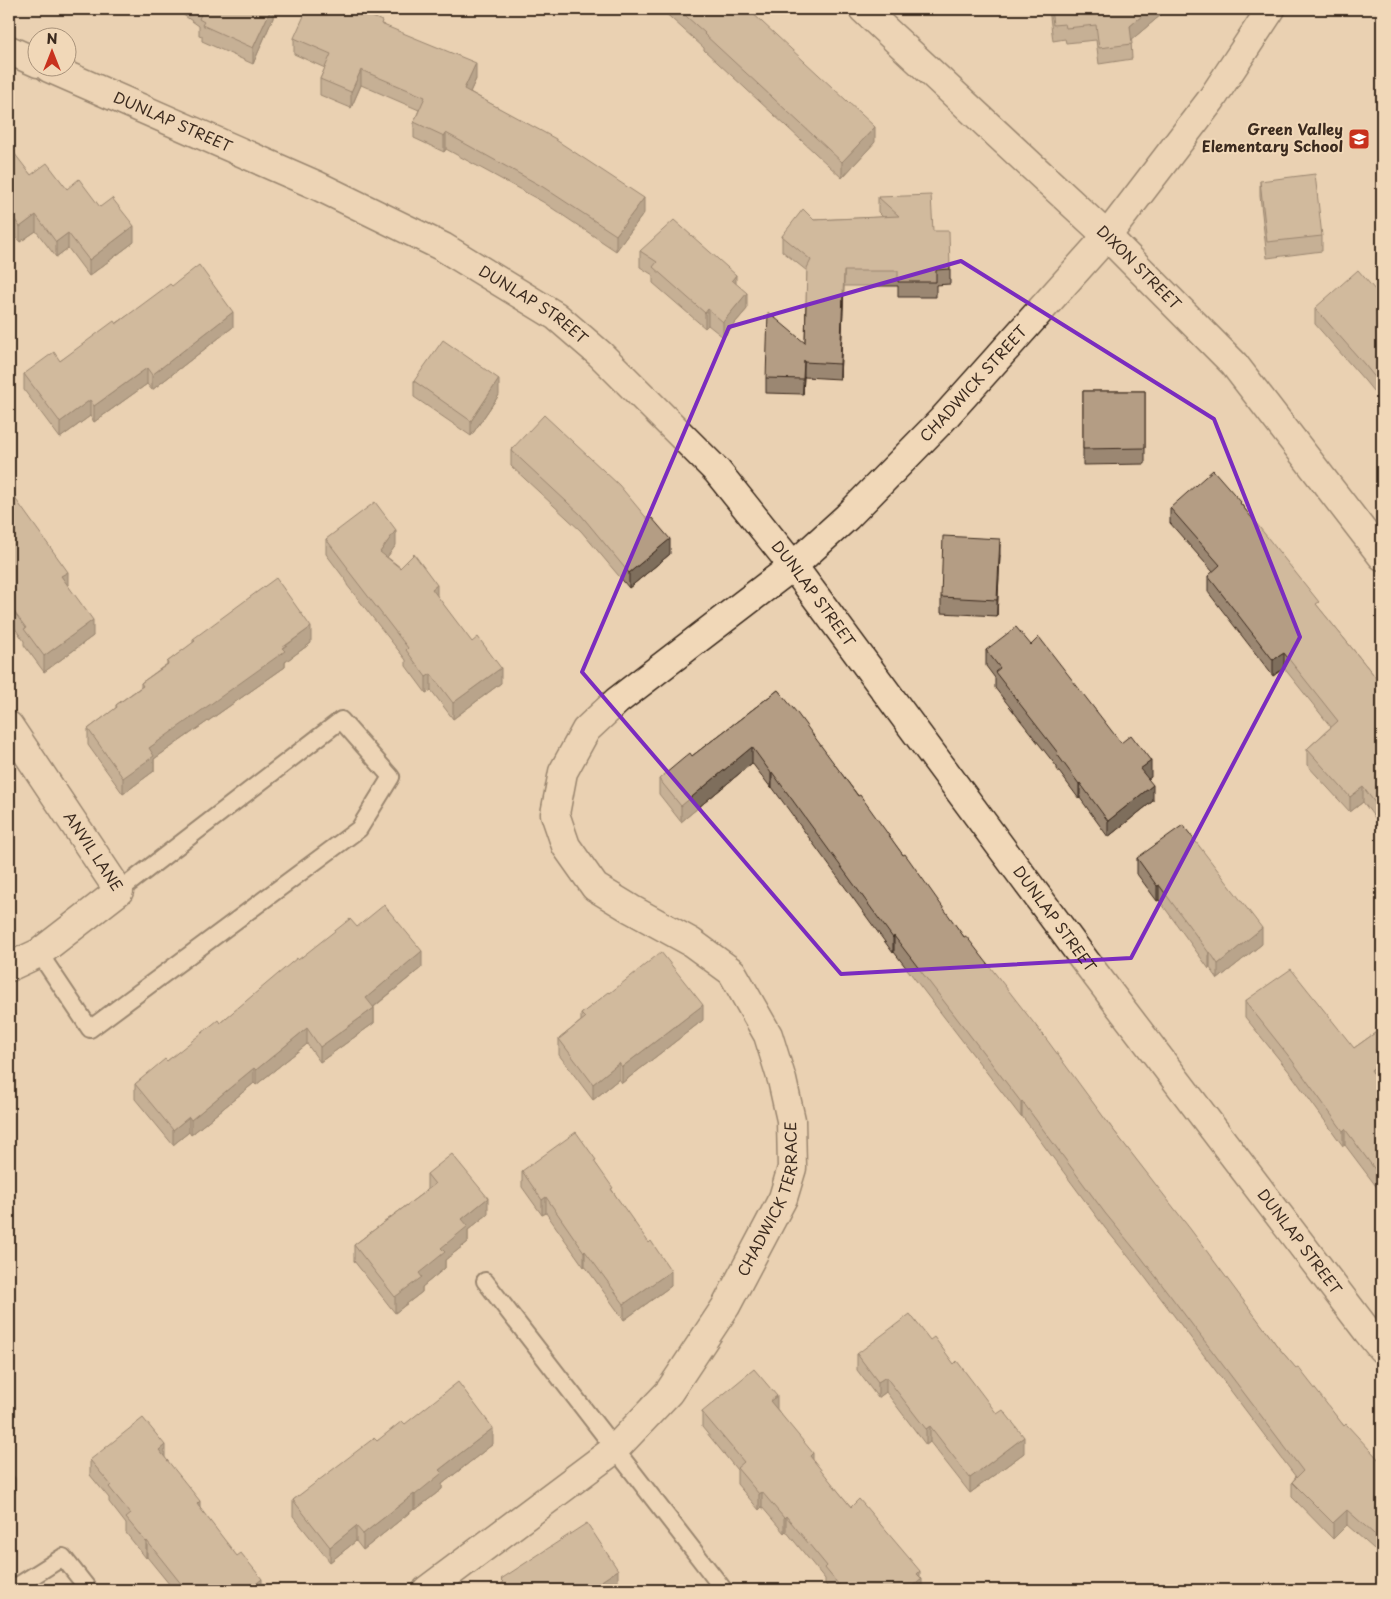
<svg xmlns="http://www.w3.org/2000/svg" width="1391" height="1599" viewBox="0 0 1391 1599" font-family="'Playpen Sans',sans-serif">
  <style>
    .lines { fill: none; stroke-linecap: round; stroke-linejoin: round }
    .lane-casing { stroke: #3b2a1e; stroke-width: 20 }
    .street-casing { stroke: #3b2a1e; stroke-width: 31 }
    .lane { stroke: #f1d8b8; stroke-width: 16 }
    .street { stroke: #f1d8b8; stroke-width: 28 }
    .wall { fill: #9b8772; stroke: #3b2a1e }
    .shaded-wall { fill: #7e6e5c; stroke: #3b2a1e }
    .building { fill: #b49d84; stroke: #3b2a1e }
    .marked { fill: none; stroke: #7b2cbf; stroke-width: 4; stroke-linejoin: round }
    .labels { text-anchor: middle; stroke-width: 4; stroke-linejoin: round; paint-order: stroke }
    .street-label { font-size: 15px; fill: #3b2a1e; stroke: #f1d8b8 }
    .poi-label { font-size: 15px; font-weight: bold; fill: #3b2a1e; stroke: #f1d8b8; text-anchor: end }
  </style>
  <rect width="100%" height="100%" fill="#ead1b2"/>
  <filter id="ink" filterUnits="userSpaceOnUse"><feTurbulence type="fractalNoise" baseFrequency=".02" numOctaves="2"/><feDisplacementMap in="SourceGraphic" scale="10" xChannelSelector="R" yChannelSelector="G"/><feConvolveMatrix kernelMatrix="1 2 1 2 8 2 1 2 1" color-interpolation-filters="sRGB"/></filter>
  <g filter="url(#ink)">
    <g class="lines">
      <!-- lane casing -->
      <g class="lane-casing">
        <path id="lane" d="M39,953L90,1029L359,829L391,777L341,720L119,891
          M485,1281L724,1590
          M11,1590L63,1557L89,1590"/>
      </g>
      <!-- street casing -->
      <g class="street-casing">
        <g id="street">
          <path id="s1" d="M863,9L1107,236L1234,364L1382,556"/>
          <path d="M9,50L38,63"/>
          <path id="s2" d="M49,68L316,185L443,247L556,316L600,354L717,471L793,566L1086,962L1368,1332L1382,1349"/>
          <path id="s3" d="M9,726L119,891L39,953L9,967"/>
          <path id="s4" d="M427,1590L615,1449L669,1392L726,1306L783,1198L792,1168L791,1120L782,1080L768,1035L732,972L691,942L631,909L595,887L566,846L555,814L563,772L586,730L617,701L793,566L847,517L942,420L1107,236L1211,100L1271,9"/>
        </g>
      </g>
      <!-- lane -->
      <use href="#lane" class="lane"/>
      <!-- street -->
      <use href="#street" class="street"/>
    </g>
    <!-- wall -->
    <path class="wall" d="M175,9H273V18L253,64L202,41V36L199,35V26Z
      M661,9H748L875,142L842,178L704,50V48Z
      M1049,9H1168L1131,40L1132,59L1099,64L1096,40L1066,43L1065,39L1053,41Z
      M382,24L476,79L470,92L556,141L644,213L616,251L543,202L446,149L444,152L414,138V122L419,110L361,85L351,108L320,95V79L325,68L294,54V38Z
      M9,151L31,175L67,189L100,207L134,242L89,276L68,248L56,257L36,231L20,242L9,227Z
      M1260,181L1322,236V251L1267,258L1260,196Z
      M878,197L933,231L950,269V284L936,285V297H898V286H844L840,379L804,377V376L803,394L766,393V378L805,343L807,271L782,251V236L814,220L883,217L878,212Z
      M640,251L736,284L747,309L723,337L708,325L705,328L653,283V275L640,267Z
      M172,286L233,327L152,390L147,384L94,422L90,416L60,438L24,390V374L60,361Z
      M1382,298V402L1365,381L1315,324V308Z
      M414,381L499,395L471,436L414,397Z
      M1083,391H1145V464L1083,465Z
      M511,450L670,554L629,588L581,531L511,466Z
      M9,490L68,585L93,636L44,672L24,645V641L9,620Z
      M1241,504L1319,608L1382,685V827L1363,802L1350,812L1307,765V749L1331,727L1284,668L1273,676L1208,592V576L1213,572L1170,523V508Z
      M326,539L396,545L387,557L437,596L501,683L453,719L431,690L426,693L406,666V660L347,585V582L326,554Z
      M1000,555L997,616L941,613V597Z
      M193,639L311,643L285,662V667L154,759V771L123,794L88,745V729L116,708V705L141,687V683L167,664V662L193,643Z
      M1031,645L1151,777L1148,779L1153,801L1108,837L1080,798L1079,799L1057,769V767L995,688V678L986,666V650Z
      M778,690L903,855L964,937L1108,1123L1278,1347L1344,1426L1382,1463V1556L1347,1525L1333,1539L1292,1497V1482L1296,1477L1141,1272L1105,1228L1022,1116L1021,1117L894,952L893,953L772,787L771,788L752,763L681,822L659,794V779L692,756Z
      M1137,858L1262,944L1218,979L1210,968L1209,969L1159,900L1157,901L1137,874Z
      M357,927L422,967L374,1007V1023L320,1062L307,1044L256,1085L254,1083L191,1135L189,1132L173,1145L135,1099V1084L167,1061L220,1023L298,960Z
      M610,993L703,1020L622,1083L619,1079L593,1100L559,1055V1039L581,1021V1014Z
      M1245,1001L1354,1048L1382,1028V1077L1378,1080L1382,1086V1194L1345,1145L1343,1146L1291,1074L1245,1017Z
      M596,1164L671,1286L624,1320L585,1266L584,1267L546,1213L542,1215L522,1187V1171Z
      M427,1174L488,1214L468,1230V1242L445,1260V1268L422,1287V1292L395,1313L354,1261V1245L427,1190Z
      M930,1340L954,1364L1024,1453L970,1493L930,1442L926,1445L886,1392L878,1398L857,1370V1354Z
      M777,1409L813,1461L851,1507L920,1578L922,1590H830L825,1584V1579L786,1531L784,1533L762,1507L759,1510L737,1484V1470L702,1427V1412Z
      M405,1424L493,1444L442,1484V1489L415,1510L414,1509L363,1550L356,1541L330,1562L293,1516V1500L377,1441Z
      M165,1458L200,1509L262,1590H174L147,1557L146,1558L126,1533V1524L109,1502V1498L90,1475V1460Z"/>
    <!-- shaded-wall -->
    <path class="shaded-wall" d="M271,9H273V18L253,64V48Z
      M1150,9H1168L1130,41V26Z
      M476,63V79L464,105V89Z
      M361,70V85L351,108V92Z
      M875,127V142L842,178V162Z
      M446,133V149L444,152V136Z
      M644,198V213L616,251V235Z
      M36,215V231L20,242V227Z
      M134,226V242L89,276V260Z
      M68,233V248L56,257V242Z
      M844,271V286L840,379V364Z
      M736,275V290L732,280Z
      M747,293V309L723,337V322Z
      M708,309V325L705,328V313Z
      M233,312V327L152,390V375Z
      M804,360V376L803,394V379Z
      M147,368V384L94,422V406Z
      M499,379V395L471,436V421Z
      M90,400V416L60,438V422Z
      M396,530V545L380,567V552Z
      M670,539V554L629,588V573Z
      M1000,539V555L997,616V600Z
      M68,572V587L61,576Z
      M437,585V601L432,589Z
      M93,620V636L44,672V656Z
      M311,627V643L285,662V667L154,759V771L123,794V778L149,748Z
      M1284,653V668L1273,676V660Z
      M501,668V683L453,719V703Z
      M431,674V690L426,693V677Z
      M752,747V763L681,822V806Z
      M1151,761V777L1140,785V769Z
      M772,772V787L771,788V773Z
      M1080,783V798L1079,799V784Z
      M1153,785V801L1108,837V821Z
      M1363,787V802L1350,812V797Z
      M1159,885V900L1157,901V886Z
      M1262,928V944L1218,979V964Z
      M894,936V952L893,953V938Z
      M422,951V967L366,1013V998Z
      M1210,952V968L1209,969V953Z
      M703,1005V1020L622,1083V1067Z
      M374,1008V1023L320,1062V1047Z
      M307,1028V1044L256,1085V1070Z
      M1382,1061V1077L1371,1086V1070Z
      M619,1063V1079L593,1100V1084Z
      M254,1068V1083L191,1135V1120Z
      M1022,1101V1116L1021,1117V1102Z
      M189,1117V1132L173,1145V1130Z
      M1345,1129V1145L1343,1146V1131Z
      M546,1197V1213L542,1215V1200Z
      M488,1198V1214L468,1230V1242L445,1260V1268L422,1287V1292L395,1313V1297L419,1273L441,1248L462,1219Z
      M585,1251V1266L584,1267V1252Z
      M671,1271V1286L624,1320V1304Z
      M886,1377V1392L878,1398V1382Z
      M777,1396V1412L770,1401Z
      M930,1426V1442L926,1445V1429Z
      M493,1428V1444L442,1484V1489L415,1510V1495L439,1470Z
      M1024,1437V1453L970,1493V1478Z
      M165,1445V1461L159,1450Z
      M813,1453V1469L810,1456Z
      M15,1478V1493L9,1498V1482Z
      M762,1492V1507L759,1510V1494Z
      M414,1494V1509L363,1550V1534Z
      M200,1501V1517L197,1504Z
      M1347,1510V1525L1333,1539V1523Z
      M786,1516V1531L784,1533V1518Z
      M356,1526V1541L330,1562V1547Z
      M147,1541V1557L146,1558V1542Z
      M618,1570V1585L611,1590H588Z
      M920,1571V1581L922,1579V1590H908L917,1574Z
      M262,1579V1590H248Z"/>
    <!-- building -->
    <path class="building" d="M197,9H271L253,48L202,25L204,22L199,19L202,12Z
      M307,9H354L382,21L381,24L476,63L464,89L556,139V140L644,198L616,235L543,187L446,133L444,136L414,122L425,97L361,70L351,92L320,79L331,54L294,38Z
      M678,9H748L875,127L842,162L704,34L705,33Z
      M1051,9H1150L1130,26L1132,44L1099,48L1096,25L1066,28L1065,24L1053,25Z
      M11,149L31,175L47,163L67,189L79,179L100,207L112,198L134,226L89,260L68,233L56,242L36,215L20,227L9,211V151Z
      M1315,174L1322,236L1267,242L1260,181Z
      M931,195L933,231H949L950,269L936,270V282H898V271H844L840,364L804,362V360L803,379L766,378L768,312L805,343L807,268L811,260L782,236L803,209L814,220L899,216L878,197Z
      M674,220L736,275L732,280L747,293L723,322L708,309L705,313L653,267L657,262L640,251Z
      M199,265L233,312L152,375L147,368L94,406L90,400L60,422L24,374L54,352L60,361L114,321L116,324L170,284L172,286Z
      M1358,270L1382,298V386L1365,365L1315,308Z
      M443,340L499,379L471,421L414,381Z
      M1083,391H1145V448L1083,449Z
      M544,415L619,485L649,521L652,518L670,539L629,573L581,515L511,450Z
      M1213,470L1241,502L1240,503L1319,602L1316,604L1382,685V812L1363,787L1350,797L1307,749L1338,721L1284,653L1273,660L1208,576L1220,565L1170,508Z
      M9,490L68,572L61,576L93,620L44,656L24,629L26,628L9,605V599L10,597L9,595Z
      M375,502L396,530L380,552L400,568L414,554L437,585L432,589L472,642L478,637L501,668L453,703L431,674L426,677L406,650L408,648L347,569L348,568L326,539Z
      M943,536L1000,539L997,600L941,597Z
      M276,578L311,627L282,648L285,651L149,748L154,756L123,778L88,729L117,707L116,705L143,686L141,683L168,664L167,662L195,641L193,639Z
      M1016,627L1031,645L1039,637L1121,743L1131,735L1151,761L1140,769L1153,785L1108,821L1080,783L1079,784L1057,754L1058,753L995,672L1000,668L986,650Z
      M778,690L797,713L858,796L860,795L903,855L905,854L964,937L966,936L1047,1040L1108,1123L1191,1230L1278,1347L1296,1368L1298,1367L1344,1426L1346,1424L1382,1463V1541L1347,1510L1333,1523L1292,1482L1303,1471L1141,1257L1105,1213L1022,1101L1021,1102L894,936L893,938L772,772L771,773L752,747L681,806L659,779L690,753L692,756Z
      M1183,825L1262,928L1218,964L1210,952L1209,953L1159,885L1157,886L1137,858Z
      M384,905L422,951L366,998L374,1008L320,1047L307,1028L256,1070L254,1068L191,1120L189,1117L173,1130L135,1084L165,1059L167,1061L218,1020L220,1023L297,958L298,960L350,919L357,927Z
      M661,952L703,1005L622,1067L619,1063L593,1084L559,1039L585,1018L581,1014L609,992L610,993Z
      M1291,969L1354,1048L1382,1028V1061L1371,1070L1382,1086V1179L1345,1129L1343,1131L1291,1059L1245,1001Z
      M576,1132L596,1160L594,1161L613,1188L611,1189L649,1243L651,1241L671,1271L624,1304L585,1251L584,1252L546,1197L542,1200L522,1171Z
      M452,1154L488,1198L462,1219L468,1226L441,1248L445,1252L419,1273L422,1277L395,1297L354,1245L435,1184L427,1174Z
      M910,1314L930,1340L934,1337L954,1364L957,1361L997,1414L1003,1410L1024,1437L970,1478L930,1426L926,1429L886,1377L878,1382L857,1354Z
      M754,1369L777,1396L770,1401L813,1453L810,1456L851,1507L859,1499L920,1571L917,1574L922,1579L908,1590H843L825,1568L827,1566L786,1516L784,1518L762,1492L759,1494L737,1468L744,1462L702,1412Z
      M458,1382L493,1428L439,1470L442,1473L415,1495L414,1494L363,1534L356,1526L330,1547L293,1500L374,1438L377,1441L402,1421L405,1424Z
      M143,1418L165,1445L159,1450L200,1501L197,1504L237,1556L241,1553L262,1579L248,1590H186L147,1541L146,1542L126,1518L131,1514L109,1487L111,1485L90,1460Z
      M9,1469L15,1478L9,1482Z
      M587,1523L618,1570L588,1590H492L504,1582L501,1579Z"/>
  </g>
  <!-- marked area -->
  <path d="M0 0H1391V1599H0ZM961,261L1214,419L1300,637L1131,958L841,974L582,672L729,327Z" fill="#ead1b2" fill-opacity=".55" fill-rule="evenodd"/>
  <path class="marked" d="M961,261L1214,419L1300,637L1131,958L841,974L582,672L729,327Z"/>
  <!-- icons -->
  <defs>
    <g id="school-square" transform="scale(1.125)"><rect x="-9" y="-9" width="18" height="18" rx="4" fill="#c8321e" stroke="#f1d8b8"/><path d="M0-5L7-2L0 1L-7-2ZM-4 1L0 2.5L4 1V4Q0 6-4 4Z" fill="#fff"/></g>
  </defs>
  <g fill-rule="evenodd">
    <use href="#school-square" x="1359" y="139"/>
  </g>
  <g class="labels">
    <!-- street labels -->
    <g class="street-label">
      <text dy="5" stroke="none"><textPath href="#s2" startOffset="135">DUNLAP STREET</textPath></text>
      <text dy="5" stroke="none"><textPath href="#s1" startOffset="378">DIXON STREET</textPath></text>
      <text dy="5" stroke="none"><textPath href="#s2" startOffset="540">DUNLAP STREET</textPath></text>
      <text dy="5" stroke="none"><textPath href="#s4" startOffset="1636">CHADWICK STREET</textPath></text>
      <text dy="5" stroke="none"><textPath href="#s2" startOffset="945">DUNLAP STREET</textPath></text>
      <text dy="5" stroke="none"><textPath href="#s3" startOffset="151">ANVIL LANE</textPath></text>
      <text dy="5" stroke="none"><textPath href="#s2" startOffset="1350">DUNLAP STREET</textPath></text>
      <text dy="5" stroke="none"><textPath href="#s4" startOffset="534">CHADWICK TERRACE</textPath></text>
      <text dy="5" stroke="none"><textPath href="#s2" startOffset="1755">DUNLAP STREET</textPath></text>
    </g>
    <!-- poi labels -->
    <g class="poi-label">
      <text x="1343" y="135">Green Valley<tspan x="1343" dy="17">Elementary School</tspan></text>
    </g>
  </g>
  <!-- margin -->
  <rect width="1391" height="1599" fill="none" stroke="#f1d8b8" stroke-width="30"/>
  <rect x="15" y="15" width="1361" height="1569" fill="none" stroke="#3b2a1e" stroke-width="2" filter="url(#ink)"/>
  <!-- north arrow -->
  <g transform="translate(52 52)"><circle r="24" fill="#f1d8b8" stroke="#a8927a"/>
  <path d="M0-4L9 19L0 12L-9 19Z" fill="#c8321e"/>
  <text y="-8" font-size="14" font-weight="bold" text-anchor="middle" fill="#3b2a1e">N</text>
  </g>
</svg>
